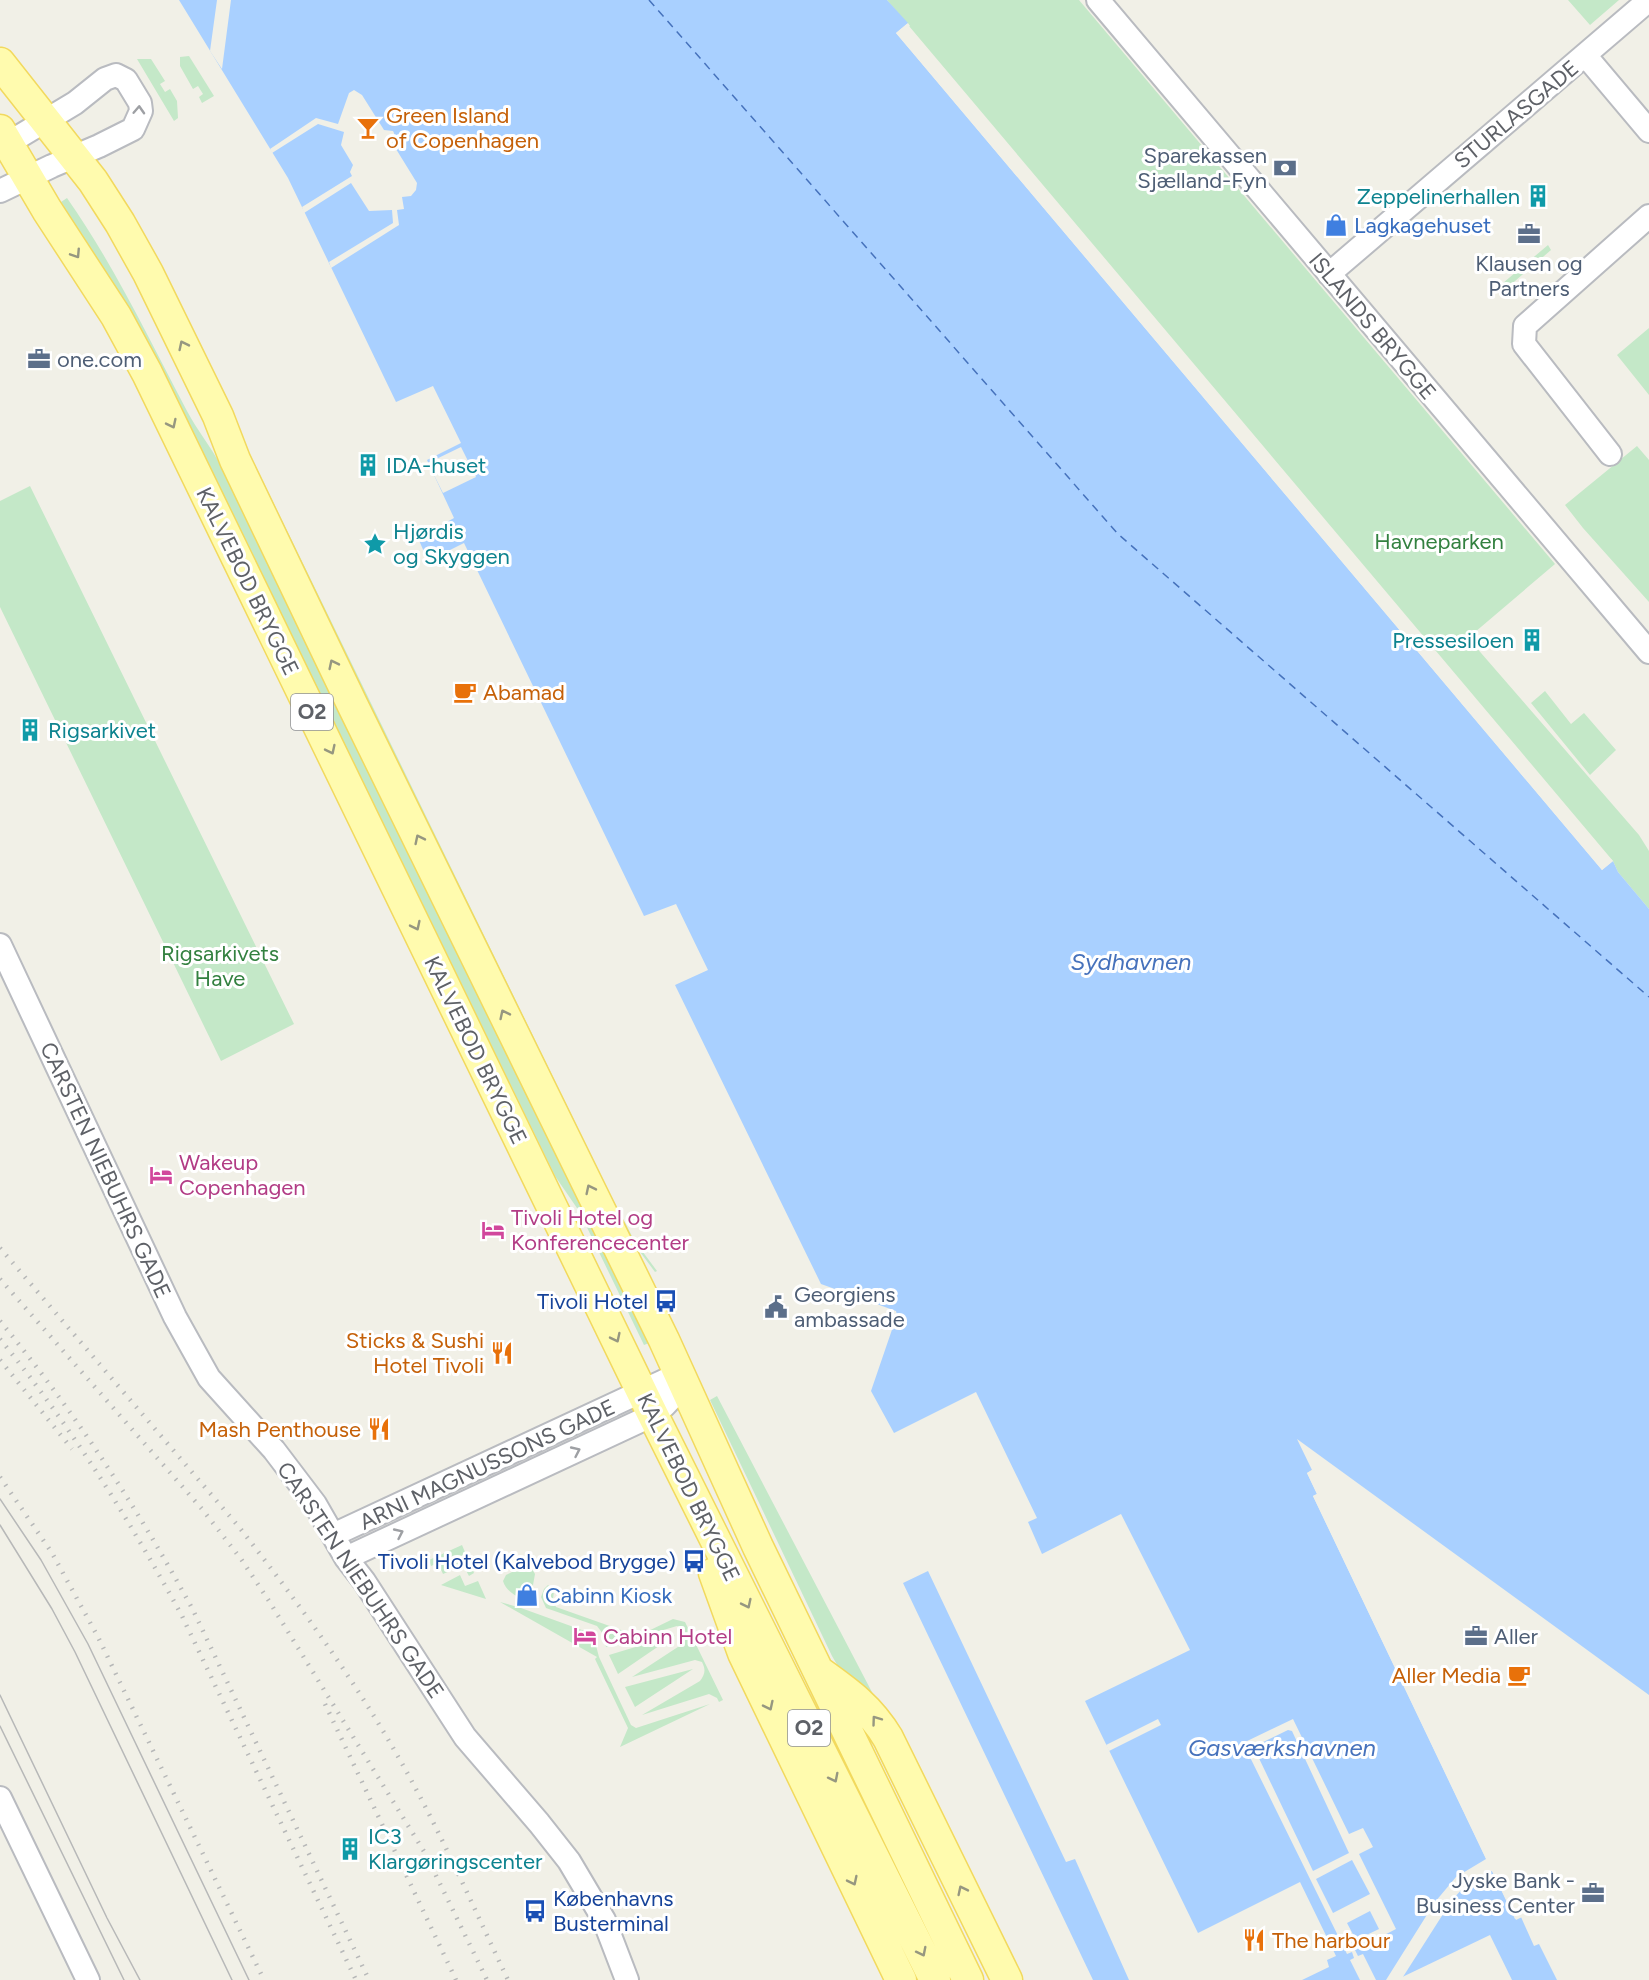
<svg xmlns="http://www.w3.org/2000/svg" width="1649" height="1980" viewBox="0 0 1649 1980" font-family="Figtree,sans-serif">
  <style>
    .green { fill: #c4e8c8 }
    .water { fill: #a9d0ff }
    .pier { fill: #f1f0e7; fill-rule: evenodd }
    .lines { fill: none; stroke-linecap: round; stroke-linejoin: round }
    .ferry { stroke: #4672bc; stroke-width: 1.5; stroke-dasharray: 8 6; stroke-linecap: butt }
    .minor-casing { stroke: #b9bbc0; stroke-width: 26 }
    .major-casing { stroke: #f2d95e; stroke-width: 33 }
    .minor { stroke: #fff; stroke-width: 22 }
    .major { stroke: #fffbae; stroke-width: 30 }
    .tram { stroke: #b7b8b8; stroke-width: 1.5 }
    .rail { stroke: #b7b8b8; stroke-width: 4.5; stroke-dasharray: 1.5 8; stroke-linecap: butt }
    .oneway { stroke: #9ea0a4 }
    .oneway2 { stroke: #969780 }
    .labels { text-anchor: middle; stroke-width: 6; stroke-linejoin: round; paint-order: stroke }
    .shield { fill: #fff; stroke: #8e9095; stroke-width: 1.5 }
    .shield-label { font-size: 21px; font-weight: bold; fill: #5e6167 }
    .street-label { font-size: 22px; fill: #5e6167; stroke: #fff }
    .food-label { font-size: 22px; fill: #c56008; stroke: #fff; text-anchor: start }
    .service-label { font-size: 22px; fill: #4e5e75; stroke: #fff; text-anchor: start }
    .culture-label { font-size: 22px; fill: #0d838f; stroke: #fff; text-anchor: start }
    .shop-label { font-size: 22px; fill: #366cbe; stroke: #fff; text-anchor: start }
    .park-label { font-size: 22px; fill: #338140; stroke: #fff }
    .hotel-label { font-size: 22px; fill: #b23c85; stroke: #fff; text-anchor: start }
    .transit-label { font-size: 22px; fill: #164399; stroke: #fff; text-anchor: end }
    .water-label { font-size: 24px; font-style: italic; fill: #4672bc; stroke: #fff }
  </style>
  <rect width="100%" height="100%" fill="#f1f0e7"/>
  <!-- green -->
  <path class="green" d="M887,0H1079L1555,564L1468,638L1639,835L1649,851V909L1618,872L1613,861Z
    M1568,0H1619L1590,25Z
    M189,56L214,96L202,103L199,97L203,94L198,86L193,89L180,66V57Z
    M137,59H151L165,81L160,84L165,92L170,89L177,101L178,118L174,121Z
    M67,198C114,265 149,339 187,411C197,430 211,447 221,466L649,1343L644,1345L579,1211L555,1176L167,379L143,334L61,202Z
    M142,239L204,360L608,1190L634,1240L657,1271L655,1272L632,1241L606,1191Z
    M1548,245L1551,250L1500,294L1496,289Z
    M1649,328V395L1617,355Z
    M1637,446L1649,460V602L1583,528L1565,505Z
    M30,486L294,1024L221,1061L0,607V501Z
    M1545,691L1571,724L1584,713L1616,750L1590,775L1531,703Z
    M717,1396L885,1717L839,1668L832,1656L710,1400Z
    M462,1545L474,1573L469,1576L463,1565L443,1574L438,1563L431,1566L429,1560Z
    M524,1566L531,1567L535,1574L531,1596L527,1599C518,1599 506,1591 503,1581L506,1575Z
    M460,1575L465,1586L478,1581L486,1599L441,1585Z
    M548,1585L554,1591L553,1599L556,1607L638,1636L673,1619L685,1622L723,1700L719,1702L717,1698L709,1694L642,1715L700,1681C705,1674 706,1670 702,1662L695,1660L632,1677L684,1643L686,1637L683,1629L677,1626L606,1647L603,1634L597,1626L546,1608L541,1597L544,1589Z
    M500,1602L521,1608L593,1634L599,1657L631,1725L636,1728L710,1704L620,1747L628,1728L595,1659L597,1657Z
    M675,1635L618,1674L609,1655Z
    M693,1669L635,1707L625,1687Z"/>
  <!-- water -->
  <path class="water" d="M179,0H887L908,23L896,33L1602,870L1613,861L1618,872L1649,909V1695L1297,1439L1312,1470L1307,1473L1317,1494L1313,1496L1515,1919L1521,1917L1534,1946L1539,1944L1557,1980H1512L1490,1935L1396,1980H1302L1329,1967L1327,1960L1336,1956L1300,1882L1198,1933L1085,1701L1190,1650L1121,1514L1042,1554L1028,1522L1037,1518L976,1392L894,1433L871,1391L897,1315L896,1311L821,1284L675,985L708,970L676,904L644,916L464,543L428,561L418,538L454,518L427,460L461,443L433,386L396,402L288,178Z
    M928,1571L1066,1862L1075,1859L1129,1980H1093L903,1583Z"/>
  <!-- pier -->
  <path class="pier" d="M217,0H231L222,69L210,51Z
    M908,23L910,26L900,33L1602,866L1611,859L1613,861L1602,870L896,33Z
    M354,90L362,95L384,130L393,131L394,133L396,149L417,183L416,190L411,196L402,197L404,209L397,210L399,225L331,268L329,262L393,223L392,210L369,211L351,183L304,213L302,207L352,176L350,172L353,165L341,145L344,132L318,124L272,153L270,149L316,118L338,124L349,93Z
    M461,447L476,477L443,493L428,463Z
    M1312,1470L1313,1473L1311,1474L1320,1493L1317,1497L1517,1916L1521,1914L1524,1916L1516,1920L1492,1871L1478,1878L1464,1887L1452,1900L1401,1980H1386L1435,1902L1456,1877L1486,1859L1313,1496L1317,1494L1307,1473Z
    M1158,1719L1161,1725L1109,1751L1106,1745Z
    M1293,1719L1349,1834L1363,1828L1373,1847L1359,1854L1396,1929L1355,1950L1358,1956L1363,1954L1376,1980H1360L1350,1960L1354,1958L1352,1952L1347,1954L1243,1743ZM1288,1730L1292,1731L1349,1853L1313,1871L1255,1750L1257,1745ZM1352,1860L1370,1894L1333,1913L1316,1879ZM1370,1911L1379,1929L1356,1940L1347,1923Z"/>
  <g class="lines">
    <!-- ferry -->
    <path class="ferry" d="M649,0L1118,534L1649,997"/>
    <!-- minor casing -->
    <g class="minor-casing">
      <path id="minor" d="M1098,0L1649,652
        M1585,55L1649,131
        M0,148L75,103L105,79L116,75L126,80L140,103L141,111L133,129L99,146L52,166L0,191
        M1329,274L1649,0
        M1610,454L1524,344L1525,326L1649,216
        M0,945L175,1317L209,1378L274,1450L315,1504L346,1558L364,1581L465,1737L539,1823L569,1861L604,1920L627,1980
        M333,1535L679,1374
        M346,1558L653,1415C671,1402 675,1396 679,1374
        M0,1798L88,1980"/>
    </g>
    <!-- major casing -->
    <g class="major-casing">
      <path id="major" d="M0,63L93,181L120,223L148,273L218,416L235,460L353,706L664,1340L758,1547L968,1980
        M0,130L47,210L116,316L147,373L653,1415L935,1980
        M714,1573L743,1653L901,1980
        M821,1673C849,1693 870,1708 888,1738L1007,1980"/>
    </g>
    <!-- minor -->
    <use href="#minor" class="minor"/>
    <!-- major -->
    <use href="#major" class="major"/>
    <!-- tram -->
    <path class="tram" d="M0,1499L41,1560L88,1644L249,1980
      M0,1525L52,1609L75,1652L232,1980
      M0,1695L107,1918L140,1980
      M0,1726L124,1980"/>
    <!-- rail -->
    <path class="rail" d="M0,1248L239,1527C304,1610 368,1698 417,1791C450,1853 478,1917 508,1980
      M0,1279L202,1509L241,1559L269,1601L425,1853L487,1980
      M0,1321C74,1411 137,1507 193,1610L369,1980
      M0,1339C70,1425 129,1519 182,1616L356,1980
      M0,1360L72,1449
      M0,1477L52,1553L98,1637L264,1980
      M325,1704L456,1980"/>
  </g>
  <!-- one-way arrows -->
  <defs><path id="oneway-chevron" d="M-2-3.5L2.5 0L-2 3.5" fill="none" stroke-width="1.6" stroke-linecap="round" stroke-linejoin="round" transform="scale(1.5)"/></defs>
  <g class="oneway">
    <use href="#oneway-chevron" transform="translate(139 110) rotate(-87)"/>
    <use href="#oneway-chevron" transform="translate(576 1451) rotate(-25)"/>
    <use href="#oneway-chevron" transform="translate(399 1533) rotate(-25)"/>
  </g>
  <g class="oneway2">
    <use href="#oneway-chevron" transform="translate(76 254) rotate(57)"/>
    <use href="#oneway-chevron" transform="translate(183 345) rotate(-116)"/>
    <use href="#oneway-chevron" transform="translate(172 424) rotate(64)"/>
    <use href="#oneway-chevron" transform="translate(333 664) rotate(-116)"/>
    <use href="#oneway-chevron" transform="translate(331 750) rotate(64)"/>
    <use href="#oneway-chevron" transform="translate(419 839) rotate(-116)"/>
    <use href="#oneway-chevron" transform="translate(416 926) rotate(64)"/>
    <use href="#oneway-chevron" transform="translate(504 1014) rotate(-116)"/>
    <use href="#oneway-chevron" transform="translate(590 1189) rotate(-116)"/>
    <use href="#oneway-chevron" transform="translate(616 1338) rotate(64)"/>
    <use href="#oneway-chevron" transform="translate(747 1604) rotate(64)"/>
    <use href="#oneway-chevron" transform="translate(769 1706) rotate(64)"/>
    <use href="#oneway-chevron" transform="translate(876 1720) rotate(-126)"/>
    <use href="#oneway-chevron" transform="translate(834 1778) rotate(63)"/>
    <use href="#oneway-chevron" transform="translate(853 1881) rotate(64)"/>
    <use href="#oneway-chevron" transform="translate(962 1890) rotate(-116)"/>
    <use href="#oneway-chevron" transform="translate(922 1952) rotate(63)"/>
  </g>
  <!-- icons -->
  <defs>
    <g id="bar-bare" transform="scale(1.8)"><path d="M-6-5H6L.8 .8V4.5H3.5V6h-7V4.5H-.8V.8Z" fill="#e8710a" stroke="#fff" stroke-width="2.5" paint-order="stroke"/></g>
    <g id="bank-bare" transform="scale(1.8)"><path d="M-6-4H6V4H-6ZM0-2.3a2.3 2.3 0 1 0 0 4.6a2.3 2.3 0 1 0 0-4.6Z" fill="#5c6f8a" stroke="#fff" stroke-width="2.5" paint-order="stroke"/></g>
    <g id="building-bare" transform="scale(1.8)"><path d="M-4-6H4V6H1V3H-1V6H-4ZM-2.5-4.3h1.7v1.8h-1.7ZM.8-4.3h1.7v1.8H.8ZM-2.5-1h1.7V.8h-1.7ZM.8-1h1.7V.8H.8Z" fill="#0f9aa8" stroke="#fff" stroke-width="2.5" paint-order="stroke"/></g>
    <g id="shop-bare" transform="scale(1.8)"><path d="M-5-2.5h2.3a2.7 3.5 0 0 1 5.4 0H5L5.5 6h-11ZM-1.5-2.5h3a1.5 2.3 0 0 0-3 0Z" fill="#3f7fe0" stroke="#fff" stroke-width="2.5" paint-order="stroke"/></g>
    <g id="office-bare" transform="scale(1.8)"><path d="M-6-3h4V-5.5h4V-3h4V5H-6ZM-1-4.5V-3h2v-1.5ZM-6 0V1H6V0Z" fill="#5c6f8a" stroke="#fff" stroke-width="2.5" paint-order="stroke"/></g>
    <g id="sight-bare" transform="scale(1.8)"><path d="M0-6L1.8-2.2L6-1.7L2.9 1.2L3.7 5.4L0 3.3L-3.7 5.4L-2.9 1.2L-6-1.7L-1.8-2.2Z" fill="#0f9aa8" stroke="#fff" stroke-width="2.5" paint-order="stroke"/></g>
    <g id="cafe-bare" transform="scale(1.8)"><path d="M-5.5-4.5H6V0H3Q3 3.5 0 3.5H-2.5Q-5.5 3.5-5.5 0ZM3-3.2v2h1.7v-2ZM-6 4.5H4V6H-6Z" fill="#e8710a" stroke="#fff" stroke-width="2.5" paint-order="stroke"/></g>
    <g id="hotel-bare" transform="scale(1.8)"><path d="M-6-4.5h1.5V1H6V5H4.5V3h-9V5H-6ZM-4 0a1.8 1.8 0 1 1 3.6 0ZM.5 0V-2.5h3Q6-2.5 6 0Z" fill="#d1479c" stroke="#fff" stroke-width="2.5" paint-order="stroke"/></g>
    <g id="bus-bare" transform="scale(1.8)"><path d="M-5-6H5V4H4V6H2V4H-2V6H-4V4H-5ZM-3.5-4V0h7V-4ZM-3.5 1.2v1.5H-2V1.2ZM2 1.2v1.5H3.5V1.2Z" fill="#1a4fb4" stroke="#fff" stroke-width="2.5" paint-order="stroke"/></g>
    <g id="civic-bare" transform="scale(1.8)"><path d="M-.6-6.5H3V-4.5H.6V-3L4-1V1h2V6H-6V1h2V-1L-.6-3ZM-1.2 2.5V6h2.4V2.5Z" fill="#5c6f8a" stroke="#fff" stroke-width="2.5" paint-order="stroke"/></g>
    <g id="restaurant-bare" transform="scale(1.8)"><path d="M-5-6h1v4h1v-4h1v4h1v-4h1v5L-1.5 .5V6h-2V.5L-5-1ZM5-6V6H3V1.5H1.5Q1.5-4 5-6Z" fill="#e8710a" stroke="#fff" stroke-width="2.5" paint-order="stroke"/></g>
  </defs>
  <g fill-rule="evenodd">
    <use href="#bar-bare" x="368" y="128"/>
    <use href="#bank-bare" x="1285" y="168"/>
    <use href="#building-bare" x="1538" y="196"/>
    <use href="#shop-bare" x="1336" y="225"/>
    <use href="#office-bare" x="1529" y="234"/>
    <use href="#office-bare" x="39" y="359"/>
    <use href="#building-bare" x="368" y="465"/>
    <use href="#sight-bare" x="375" y="544"/>
    <use href="#building-bare" x="1532" y="640"/>
    <use href="#cafe-bare" x="465" y="692"/>
    <use href="#building-bare" x="30" y="730"/>
    <use href="#hotel-bare" x="161" y="1175"/>
    <use href="#hotel-bare" x="493" y="1230"/>
    <use href="#bus-bare" x="666" y="1301"/>
    <use href="#civic-bare" x="776" y="1307"/>
    <use href="#restaurant-bare" x="502" y="1353"/>
    <use href="#restaurant-bare" x="379" y="1429"/>
    <use href="#bus-bare" x="694" y="1561"/>
    <use href="#shop-bare" x="527" y="1595"/>
    <use href="#hotel-bare" x="585" y="1636"/>
    <use href="#office-bare" x="1476" y="1636"/>
    <use href="#cafe-bare" x="1519" y="1675"/>
    <use href="#building-bare" x="350" y="1849"/>
    <use href="#office-bare" x="1593" y="1893"/>
    <use href="#bus-bare" x="535" y="1911"/>
    <use href="#restaurant-bare" x="1254" y="1940"/>
  </g>
  <g class="labels">
    <!-- shield labels -->
    <g class="shield">
      <rect x="291" y="694" width="42" height="36" rx="4.5"/>
      <rect x="788" y="1710" width="42" height="36" rx="4.5"/>
    </g>
    <g class="shield-label">
      <text x="312" y="719">O2</text>
      <text x="809" y="1735">O2</text>
    </g>
    <!-- street labels -->
    <g class="street-label">
      <text transform="translate(1516 114) rotate(-40)" y="8">STURLASGADE</text>
      <text transform="translate(1373 326) rotate(50)" y="8">ISLANDS BRYGGE</text>
      <text transform="translate(248 581) rotate(64)" y="8">KALVEBOD BRYGGE</text>
      <text transform="translate(476 1050) rotate(64)" y="8">KALVEBOD BRYGGE</text>
      <text transform="translate(106 1170) rotate(65)" y="8">CARSTEN NIEBUHRS GADE</text>
      <text transform="translate(487 1464) rotate(-25)" y="8">ARNI MAGNUSSONS GADE</text>
      <text transform="translate(689 1487) rotate(64)" y="8">KALVEBOD BRYGGE</text>
      <text transform="translate(361 1580) rotate(56)" y="8">CARSTEN NIEBUHRS GADE</text>
    </g>
    <!-- food labels -->
    <g class="food-label">
      <text x="386" y="123">Green Island<tspan x="386" dy="25">of Copenhagen</tspan></text>
      <text x="483" y="700">Abamad</text>
      <text x="484" y="1348" text-anchor="end">Sticks &amp; Sushi<tspan x="484" dy="25">Hotel Tivoli</tspan></text>
      <text x="361" y="1437" text-anchor="end">Mash Penthouse</text>
      <text x="1501" y="1683" text-anchor="end">Aller Media</text>
      <text x="1272" y="1948">The harbour</text>
    </g>
    <!-- service labels -->
    <g class="service-label">
      <text x="1267" y="163" text-anchor="end">Sparekassen<tspan x="1267" dy="25">Sjælland-Fyn</tspan></text>
      <text x="1529" y="271" text-anchor="middle">Klausen og<tspan x="1529" dy="25">Partners</tspan></text>
      <text x="57" y="367">one.com</text>
      <text x="794" y="1302">Georgiens<tspan x="794" dy="25">ambassade</tspan></text>
      <text x="1494" y="1644">Aller</text>
      <text x="1575" y="1888" text-anchor="end">Jyske Bank -<tspan x="1575" dy="25">Business Center</tspan></text>
    </g>
    <!-- culture labels -->
    <g class="culture-label">
      <text x="1520" y="204" text-anchor="end">Zeppelinerhallen</text>
      <text x="386" y="473">IDA-huset</text>
      <text x="393" y="539">Hjørdis<tspan x="393" dy="25">og Skyggen</tspan></text>
      <text x="1514" y="648" text-anchor="end">Pressesiloen</text>
      <text x="48" y="738">Rigsarkivet</text>
      <text x="368" y="1844">IC3<tspan x="368" dy="25">Klargøringscenter</tspan></text>
    </g>
    <!-- shop labels -->
    <g class="shop-label">
      <text x="1354" y="233">Lagkagehuset</text>
      <text x="545" y="1603">Cabinn Kiosk</text>
    </g>
    <!-- park labels -->
    <g class="park-label">
      <text x="1439" y="549">Havneparken</text>
      <text x="220" y="961">Rigsarkivets<tspan x="220" dy="25">Have</tspan></text>
    </g>
    <!-- hotel labels -->
    <g class="hotel-label">
      <text x="179" y="1170">Wakeup<tspan x="179" dy="25">Copenhagen</tspan></text>
      <text x="511" y="1225">Tivoli Hotel og<tspan x="511" dy="25">Konferencecenter</tspan></text>
      <text x="603" y="1644">Cabinn Hotel</text>
    </g>
    <!-- transit labels -->
    <g class="transit-label">
      <text x="648" y="1309">Tivoli Hotel</text>
      <text x="676" y="1569">Tivoli Hotel (Kalvebod Brygge)</text>
      <text x="553" y="1906" text-anchor="start">Københavns<tspan x="553" dy="25">Busterminal</tspan></text>
    </g>
    <!-- water labels -->
    <g class="water-label">
      <text x="1131" y="970">Sydhavnen</text>
      <text x="1282" y="1756">Gasværkshavnen</text>
    </g>
  </g>
</svg>
